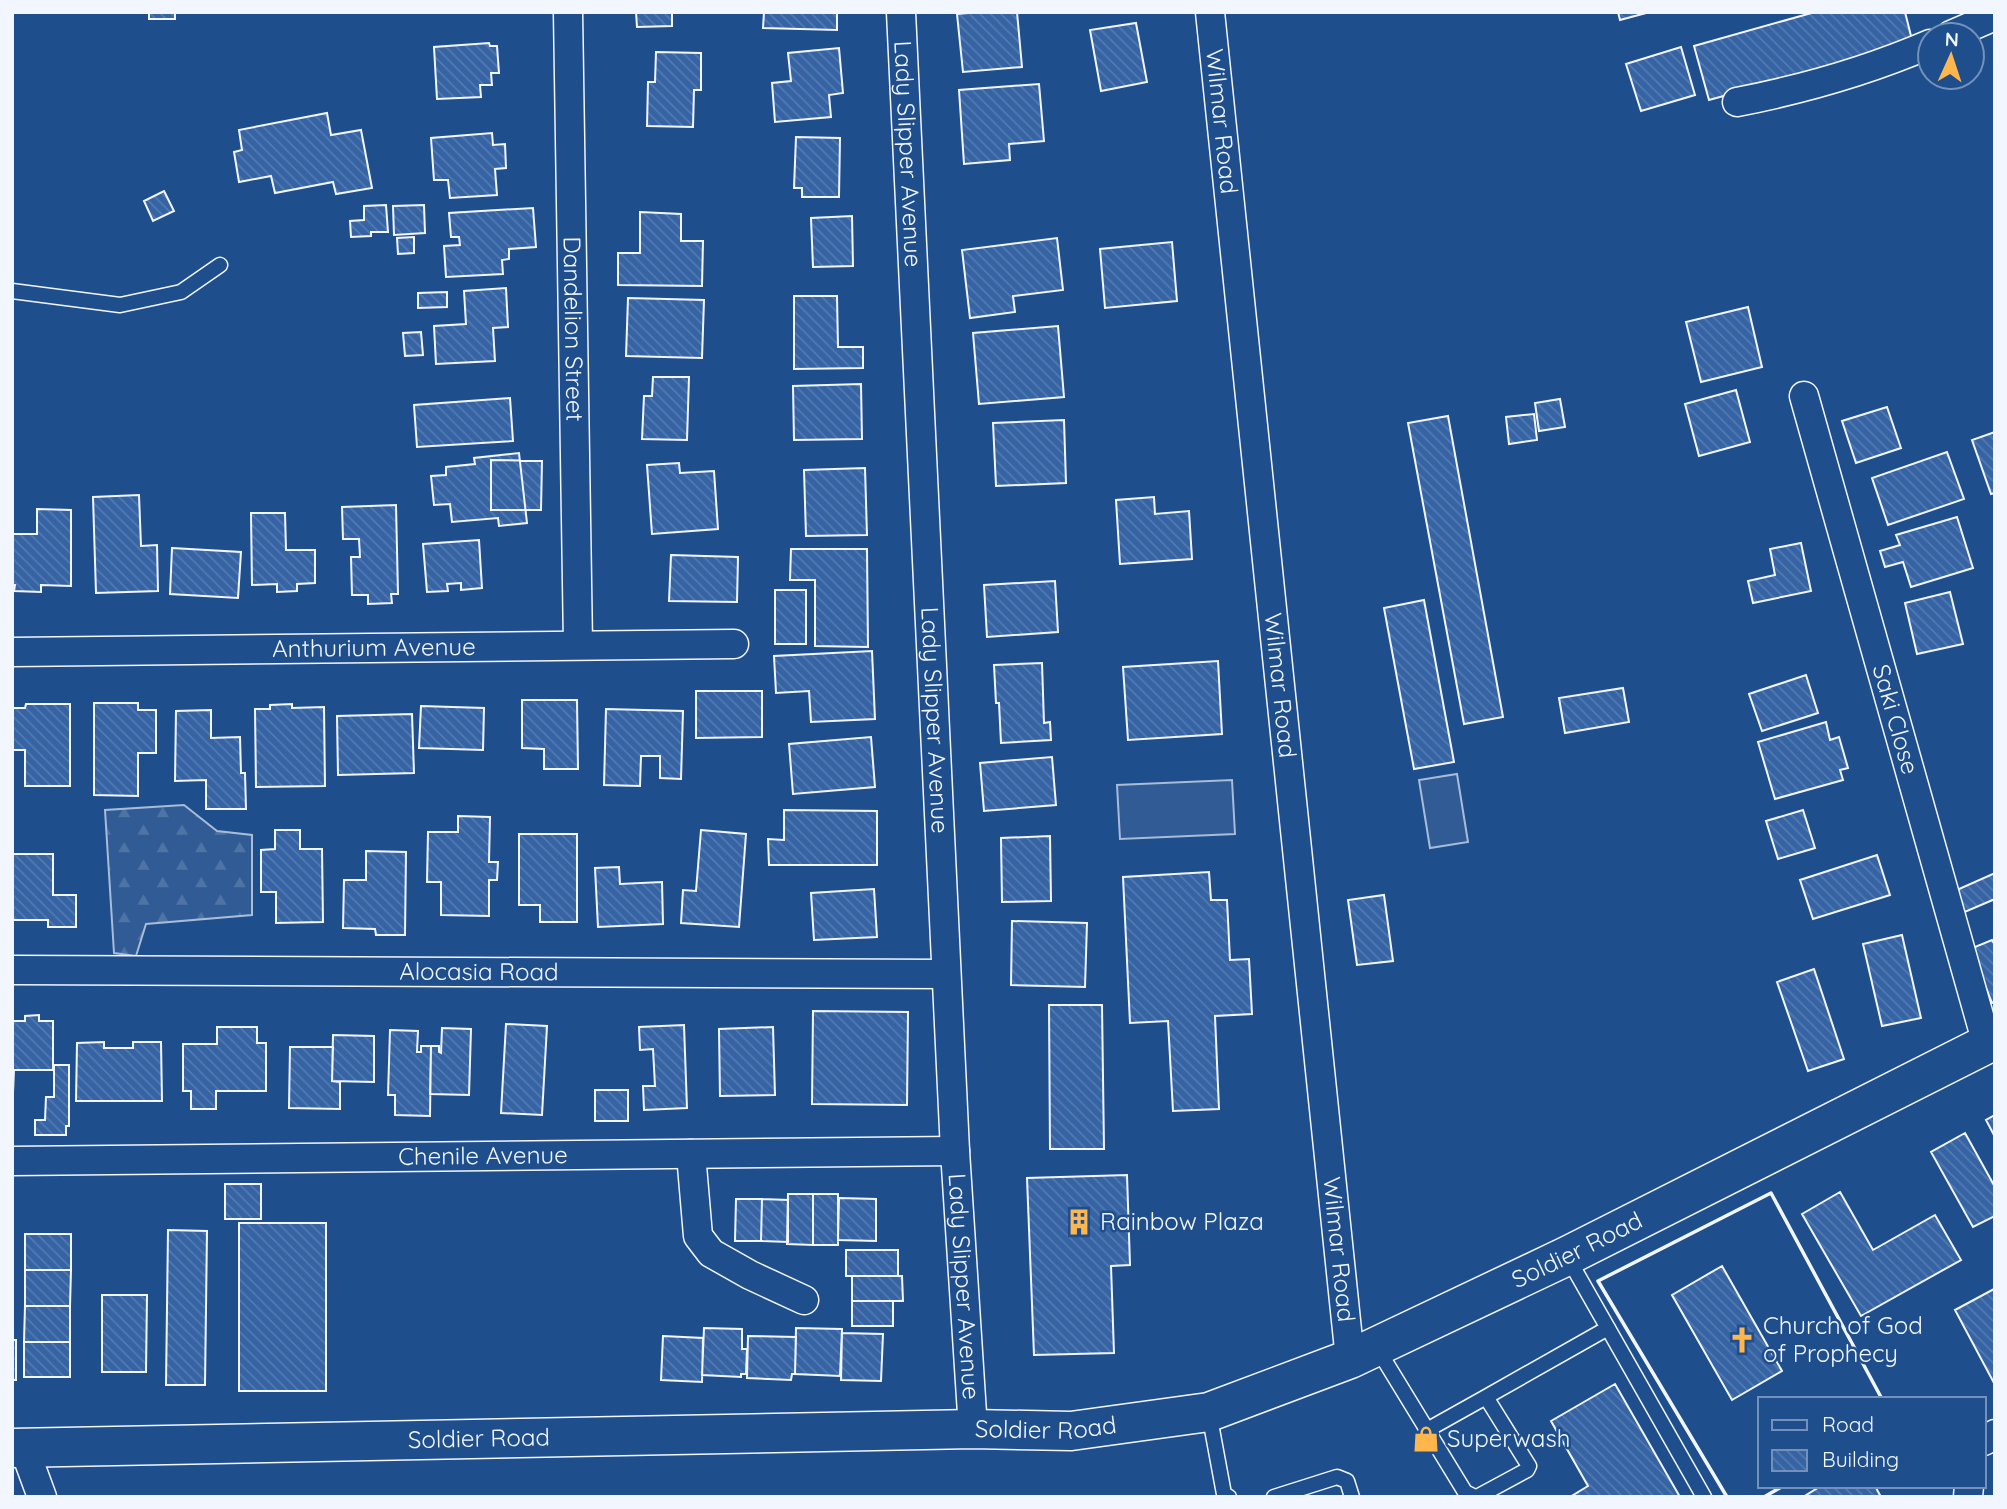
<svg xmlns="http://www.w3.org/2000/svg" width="2007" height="1509" viewBox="0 0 2007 1509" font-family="Quicksand,sans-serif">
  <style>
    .forest { fill: url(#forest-firs); stroke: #a8bbd7; stroke-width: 2 }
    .built { fill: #305b95; stroke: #a8bbd7; stroke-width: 2 }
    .building { fill: url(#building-back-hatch); stroke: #f2f6ff; stroke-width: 2 }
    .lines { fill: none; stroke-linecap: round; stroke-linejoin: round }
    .lane-casing { stroke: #f2f6ff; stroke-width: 17 }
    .street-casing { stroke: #f2f6ff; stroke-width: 31 }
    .secondary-casing { stroke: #f2f6ff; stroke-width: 41 }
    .lane { stroke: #1f4e8c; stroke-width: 14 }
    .street { stroke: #1f4e8c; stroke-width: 28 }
    .secondary { stroke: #1f4e8c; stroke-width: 38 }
    .wall { stroke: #f2f6ff; stroke-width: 3.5 }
    .labels { text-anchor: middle; stroke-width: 5; stroke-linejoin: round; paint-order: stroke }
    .street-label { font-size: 24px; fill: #f2f6ff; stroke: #1f4e8c }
    .poi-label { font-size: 24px; fill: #f2f6ff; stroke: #1f4e8c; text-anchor: start }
  </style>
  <defs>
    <pattern id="forest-firs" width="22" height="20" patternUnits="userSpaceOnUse" patternTransform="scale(1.75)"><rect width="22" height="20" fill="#305b95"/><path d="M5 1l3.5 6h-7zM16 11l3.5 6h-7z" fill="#4e73a5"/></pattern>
    <pattern id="building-back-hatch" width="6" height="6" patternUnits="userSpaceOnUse" patternTransform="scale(1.75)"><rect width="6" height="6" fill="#3563a3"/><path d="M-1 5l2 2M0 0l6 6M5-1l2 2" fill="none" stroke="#537ab1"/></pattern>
  </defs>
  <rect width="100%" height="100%" fill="#1f4e8c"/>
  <!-- forest -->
  <path class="forest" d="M184,805L217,831L252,835V915L146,924L136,956L114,953L105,810Z"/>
  <!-- built -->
  <path class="built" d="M1457,774L1468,842L1430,848L1419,780Z
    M1232,780L1235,834L1120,839L1117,785Z"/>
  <!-- building -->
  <path class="building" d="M149,12H175V19H149Z
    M636,12H672V26L637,27Z
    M764,12H837V30L763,28Z
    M980,12H1017L1022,67L963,72L957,14Z
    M1618,12H1650L1620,20Z
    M1815,12H1905L1913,44L1709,100L1694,46Z
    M1136,23L1147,82L1101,91L1090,30Z
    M489,43L490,46H497L499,73H491L492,85H480L481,97L437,99L434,47Z
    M1681,47L1695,95L1641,111L1626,64Z
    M839,48L843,93L829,95L831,117L775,122L772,83L791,81L788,53Z
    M656,52L701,53V90H694L693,127L647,126L648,82H655Z
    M1039,84L1044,141L1009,144L1010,160L964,164L959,90Z
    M327,113L331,135L361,130L372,188L336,194L333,182L275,193L271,176L239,182L234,152L242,150L239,130Z
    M492,133L493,145L505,144L506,168L495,169L497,195L450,198L448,180H434L431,138Z
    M796,137L840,138L839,197H802V188H794Z
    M164,191L174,211L153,221L144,201Z
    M386,205L388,232H371V236L351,237L350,221L364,220V206Z
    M424,205L425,233L394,235L393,206Z
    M533,208L536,247L509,249V259L502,260L503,274L446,277L444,246L460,245L459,237H451L449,213Z
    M640,212L681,214V241H703L702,286L618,285V253H640Z
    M852,216L853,266L813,267L811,218Z
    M414,237V253L398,254L397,238Z
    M1057,238L1063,290L1013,296L1015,312L970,318L962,250Z
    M1172,242L1177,301L1105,308L1100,249Z
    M506,288L508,327L493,328L495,361L436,364L434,326L466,324L464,291Z
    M447,292V307L418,308V293Z
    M794,296H837L838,347H863V368L794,369Z
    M628,298L704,300L702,358L626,356Z
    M1748,307L1762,367L1701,382L1686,322Z
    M1058,326L1064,397L979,404L973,333Z
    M421,332L423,355L405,356L403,333Z
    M653,377H689L687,440L642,439L644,396H652Z
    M861,384L862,439L794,440L793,386Z
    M1736,390L1750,442L1699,456L1685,404Z
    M510,398L513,441L417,447L414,405Z
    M1560,399L1565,427L1539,431L1535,403Z
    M1887,407L1901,448L1856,463L1842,421Z
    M1534,414L1537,440L1509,444L1506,417Z
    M1448,416L1503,717L1464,724L1408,423Z
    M1064,420L1066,483L996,486L993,423Z
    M1995,432V493L1991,494L1972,440Z
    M1947,452L1964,499L1888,525L1872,478Z
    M519,453L527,523L499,526L498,518L452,522L450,504L434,505L431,476L446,475V467L475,464L474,458Z
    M491,460L542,461L541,510H491Z
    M679,463L680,473L714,471L718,529L652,534L647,465Z
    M865,468L867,535L806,536L804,470Z
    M139,495L141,546L157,545L158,591L96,593L93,497Z
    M1154,497L1155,514L1189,511L1192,559L1120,564L1116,500Z
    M396,505L398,594H391L392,603L368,604V595H352L351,557H360L359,539H343L342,507Z
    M37,509L71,510V586L41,585V592L14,591L15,585H12V534H37Z
    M251,513H285L286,550H315V583L297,584V591L277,592V584L252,585Z
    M1957,517L1973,568L1911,587L1903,562L1885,567L1880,551L1900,545L1896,535Z
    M479,540L482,588L461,590V583L447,584L448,591L427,592L423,544Z
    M1801,543L1811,591L1753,603L1748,581L1775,575L1770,549Z
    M172,548L241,552L238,598L170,594Z
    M791,549H867L868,647L815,646V580H790Z
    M671,555L738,557L737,602L669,601Z
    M1055,581L1058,632L987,637L984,585Z
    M775,590H806V644H775Z
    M1950,592L1963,644L1917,654L1905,603Z
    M1424,600L1454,762L1414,769L1384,608Z
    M872,651L875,719L811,722L809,691L776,693L774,656Z
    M1218,661L1222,734L1128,740L1123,667Z
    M1042,663L1044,723L1050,722L1051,740L1001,743L999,703H996L994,665Z
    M1806,675L1818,713L1762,731L1749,694Z
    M1623,688L1629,722L1565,733L1559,698Z
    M696,691H762V737L696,738Z
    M522,700H577L578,769H544V749L522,748Z
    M94,703H138V710H156V753H138V796L94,795Z
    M26,704H70V786H25V750H13V708H25Z
    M292,704V708L324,707L325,786L256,787L255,709H270V705Z
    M421,706L484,708L483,750L419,748Z
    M606,709L683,711L681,779L660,778V756H641L640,786L604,785Z
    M211,710V738L240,737L241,773H245L246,809H206V780L175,781L176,711Z
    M412,714L414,773L338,775L337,716Z
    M1826,722L1830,740L1839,737L1848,768L1840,770L1843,780L1775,799L1758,742Z
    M871,737L875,787L793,794L789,744Z
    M1052,757L1056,805L984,811L980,763Z
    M784,810L877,811V865H769L768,839L784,840Z
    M1803,810L1815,848L1778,859L1766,821Z
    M458,816L490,817L489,862H498L497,880H489V916L441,915V882H427L428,832H458Z
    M275,830H300V849H322L323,922L276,923V892H261V850L275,849Z
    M701,830L746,834L739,927L681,923L683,890L696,891Z
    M519,834H577V922H540V905H519Z
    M1050,836L1051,901L1002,902L1001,838Z
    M366,851L406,852L405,935H376L375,929L343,928L344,880H366Z
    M12,854H53V895H76V927H48V920H12Z
    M1877,855L1890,895L1813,919L1800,880Z
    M619,867L620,884L662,882L663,924L598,927L595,868Z
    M1209,872L1211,900H1227L1230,960L1249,959L1252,1014L1215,1016L1219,1109L1173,1111L1168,1021L1130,1023L1123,877Z
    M1995,873V899L1960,914L1950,893Z
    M874,889L877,937L814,940L811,893Z
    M1384,895L1393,961L1357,965L1348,900Z
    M1012,921L1087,923L1085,987L1011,985Z
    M1902,935L1921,1018L1882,1026L1863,944Z
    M1992,940L1995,945V1002L1992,1003L1970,949Z
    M1814,969L1844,1059L1808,1071L1777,982Z
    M1049,1005H1102L1104,1149H1050Z
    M813,1011L908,1012L907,1105L812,1104Z
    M39,1015V1021H53V1070H14L12,1115V1021H25V1016Z
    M506,1024L547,1026L542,1115L501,1113Z
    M684,1025L687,1108L644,1110L643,1086H655L653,1049L640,1050L639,1027Z
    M217,1027H257V1043H266V1091H216V1109H191V1091H183V1044H217Z
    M773,1027L775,1095L720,1096L719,1029Z
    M442,1028L471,1029L469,1095L430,1094L431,1046H439V1052L441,1053Z
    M390,1030L418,1031L417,1052H421V1046H431L430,1116L395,1115V1095H388Z
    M333,1035L374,1036V1082L332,1081Z
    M104,1042V1048H133V1042H161L162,1101H76L77,1043Z
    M290,1047H333L332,1081L340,1082V1109L289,1108Z
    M54,1065H69V1126H66V1135H35V1120H45L46,1097H54Z
    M595,1090H628V1121H595Z
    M1995,1115V1137L1986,1120Z
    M1965,1133L1995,1187V1216L1973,1227L1931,1152Z
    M1127,1175L1130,1265L1111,1266L1114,1353L1034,1355L1027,1178Z
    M225,1184H261V1219H225Z
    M1840,1192L1873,1250L1935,1215L1961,1260L1861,1316L1802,1214Z
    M788,1194H813V1245L787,1244Z
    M813,1194H838V1245H813Z
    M839,1198L876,1199V1241L838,1240Z
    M736,1199H762L761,1241H735Z
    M762,1199L788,1200V1242L761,1241Z
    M239,1223H326V1391H239Z
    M168,1230L207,1231L205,1385H166Z
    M25,1234H71V1270H25Z
    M846,1250H898V1276H846Z
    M1722,1266L1782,1371L1732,1400L1672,1295Z
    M25,1270H71L70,1306H25Z
    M852,1276H902L903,1301H852Z
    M1994,1289L1995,1383H1994L1955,1310Z
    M102,1295H147L146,1372H102Z
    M852,1301H893V1326H852Z
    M25,1306H70V1342H24Z
    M704,1328L742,1329V1349H747L746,1374H741V1377L702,1375Z
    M796,1328L842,1329L840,1376L795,1374Z
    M842,1333L883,1334L881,1381L841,1380Z
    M663,1336L703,1338L702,1382L661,1380Z
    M748,1336L796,1337L795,1374H792L791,1380L747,1378Z
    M12,1340H16V1380H12Z
    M24,1342H70V1377H24Z
    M1615,1384L1680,1497H1570L1588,1486L1551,1421Z
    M1821,1486H1875L1881,1497H1803Z"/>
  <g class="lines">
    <!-- lane casing -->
    <g class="lane-casing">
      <path id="lane" d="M12,291L120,305L181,292L220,265
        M1568,1258L1704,1497
        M1377,1348L1465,1492L1475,1497
        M1486,1397L1608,1328
        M1209,1413L1224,1494L1229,1497
        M1427,1430L1486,1397L1529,1466L1527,1470L1477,1497
        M1274,1497L1337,1477L1347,1481L1352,1497"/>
    </g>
    <!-- street casing -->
    <g class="street-casing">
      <g id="street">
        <path id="s1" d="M568,12L578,645"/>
        <path id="s2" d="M901,12L955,1151L973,1429"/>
        <path id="s3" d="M1210,12L1350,1359"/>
        <path d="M1951,35L1995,16"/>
        <path d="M1737,102C1804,89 1867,71 1930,44"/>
        <path id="s4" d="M1804,396L1987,1044"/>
        <path id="s5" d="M12,652L734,644"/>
        <path id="s6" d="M12,970L946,974"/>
        <path d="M691,1154L698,1236L711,1253L750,1275L804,1300"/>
        <path id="s7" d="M12,1161L955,1151"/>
        <path d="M1984,1441L1995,1434"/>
        <path d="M24,1448L42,1497"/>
        <path d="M1968,1497L1969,1486"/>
      </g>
    </g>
    <!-- secondary casing -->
    <g class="secondary-casing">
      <g id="secondary">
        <path id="s8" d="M12,1448L973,1429L1071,1431L1209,1412L1350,1359L1567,1256L1995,1040"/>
      </g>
    </g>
    <!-- lane -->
    <use href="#lane" class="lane"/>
    <!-- street -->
    <use href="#street" class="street"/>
    <!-- secondary -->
    <use href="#secondary" class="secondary"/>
    <!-- wall -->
    <path class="wall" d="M1727,1497L1598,1281L1771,1193L1882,1399
      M1764,1497L1783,1486"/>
  </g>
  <!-- icons -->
  <defs>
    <g id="building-bare" transform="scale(2.1)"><path d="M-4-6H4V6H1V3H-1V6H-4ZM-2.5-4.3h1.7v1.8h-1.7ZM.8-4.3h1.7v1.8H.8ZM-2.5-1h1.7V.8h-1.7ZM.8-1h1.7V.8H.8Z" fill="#ffb74d" stroke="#1f4e8c" stroke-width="2.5" paint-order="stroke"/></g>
    <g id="church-bare" transform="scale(2.1)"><path d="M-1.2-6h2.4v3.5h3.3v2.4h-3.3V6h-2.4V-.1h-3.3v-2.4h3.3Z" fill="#ffb74d" stroke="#1f4e8c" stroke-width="2.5" paint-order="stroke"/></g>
    <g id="shop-bare" transform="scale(2.1)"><path d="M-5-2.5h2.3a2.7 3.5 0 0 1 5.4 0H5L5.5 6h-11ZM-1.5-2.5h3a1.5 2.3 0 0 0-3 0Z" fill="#ffb74d" stroke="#1f4e8c" stroke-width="2.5" paint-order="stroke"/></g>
  </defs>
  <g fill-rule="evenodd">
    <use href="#building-bare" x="1079" y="1222"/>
    <use href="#church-bare" x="1742" y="1340"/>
    <use href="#shop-bare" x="1426" y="1439"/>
  </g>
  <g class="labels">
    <!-- street labels -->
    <g class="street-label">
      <text dy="8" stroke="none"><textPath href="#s3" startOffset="110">Wilmar Road</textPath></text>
      <text dy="8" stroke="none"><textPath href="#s2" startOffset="142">Lady Slipper Avenue</textPath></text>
      <text dy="8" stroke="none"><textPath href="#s1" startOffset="317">Dandelion Street</textPath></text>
      <text dy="8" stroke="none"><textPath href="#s5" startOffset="362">Anthurium Avenue</textPath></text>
      <text dy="8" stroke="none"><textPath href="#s3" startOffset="677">Wilmar Road</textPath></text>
      <text dy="8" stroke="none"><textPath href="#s4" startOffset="336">Saki Close</textPath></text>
      <text dy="8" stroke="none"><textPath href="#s2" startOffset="709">Lady Slipper Avenue</textPath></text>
      <text dy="8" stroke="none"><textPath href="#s6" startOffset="467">Alocasia Road</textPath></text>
      <text dy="8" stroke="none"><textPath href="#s7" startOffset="471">Chenile Avenue</textPath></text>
      <text dy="8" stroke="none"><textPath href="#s3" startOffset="1244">Wilmar Road</textPath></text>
      <text dy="8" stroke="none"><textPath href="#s8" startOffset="1601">Soldier Road</textPath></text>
      <text dy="8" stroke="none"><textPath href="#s2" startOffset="1276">Lady Slipper Avenue</textPath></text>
      <text dy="8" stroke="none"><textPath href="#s8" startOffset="1034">Soldier Road</textPath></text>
      <text dy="8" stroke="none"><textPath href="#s8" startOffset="467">Soldier Road</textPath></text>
    </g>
    <!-- poi labels -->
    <g class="poi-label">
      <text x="1100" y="1230">Rainbow Plaza</text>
      <text x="1763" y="1334">Church of God<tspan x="1763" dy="28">of Prophecy</tspan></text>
      <text x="1447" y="1447">Superwash</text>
    </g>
  </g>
  <!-- border -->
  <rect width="2007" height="1509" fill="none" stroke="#f2f6ff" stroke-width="28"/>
  <!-- legend -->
  <rect x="1758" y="1397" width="228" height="91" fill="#1f4e8c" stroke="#7391ba" stroke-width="2"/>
  <rect x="1772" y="1420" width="35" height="10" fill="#1f4e8c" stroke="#7391ba" stroke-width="2"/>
  <text x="1822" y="1432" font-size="21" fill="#f2f6ff">Road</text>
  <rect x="1772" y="1450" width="35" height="21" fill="url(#building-back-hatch)" stroke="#7391ba" stroke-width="2"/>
  <text x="1822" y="1467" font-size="21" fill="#f2f6ff">Building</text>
  <!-- north arrow -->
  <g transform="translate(1951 56) rotate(3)"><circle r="33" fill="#1f4e8c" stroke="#7391ba" stroke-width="2"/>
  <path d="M0-5L12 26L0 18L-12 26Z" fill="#ffb74d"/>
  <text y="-10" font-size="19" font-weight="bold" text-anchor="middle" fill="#f2f6ff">N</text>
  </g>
</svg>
